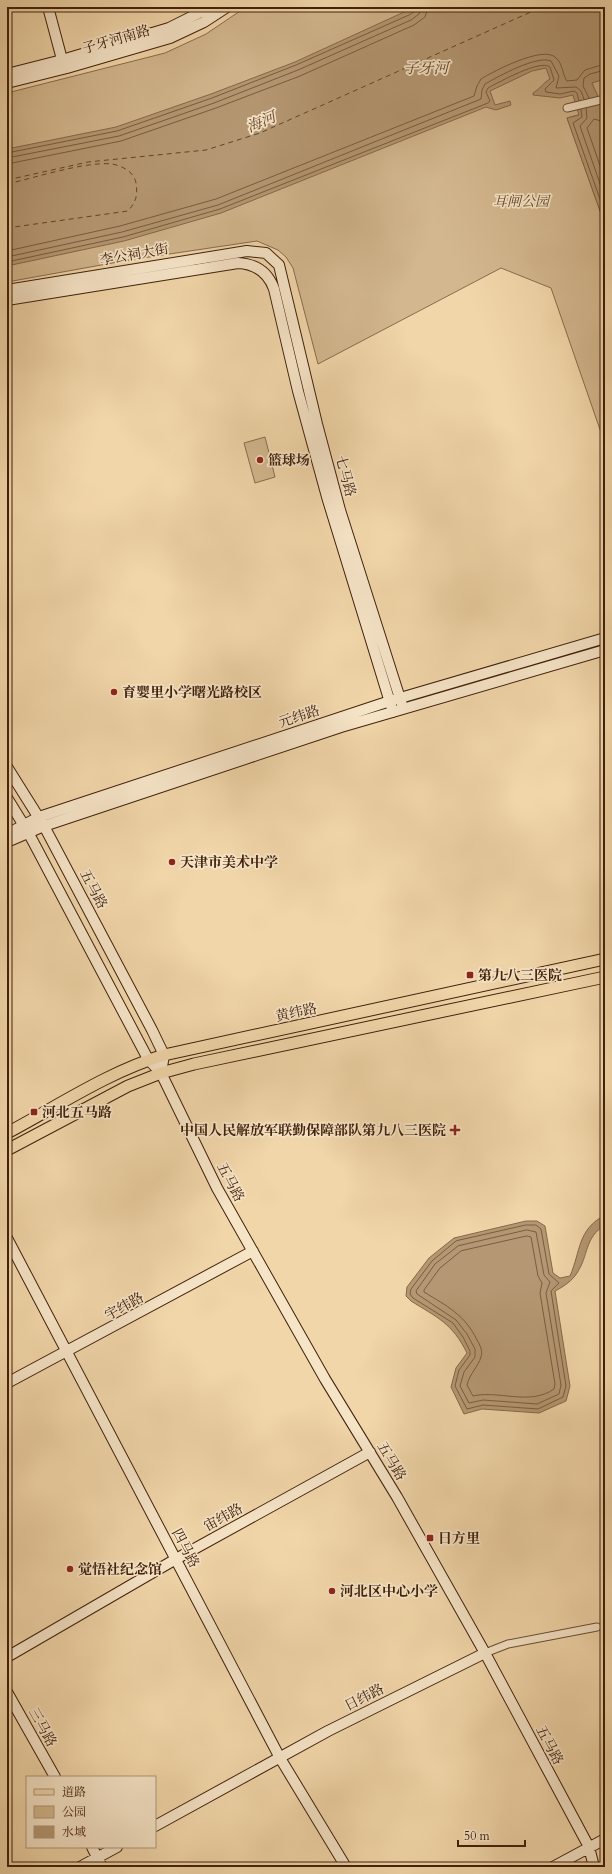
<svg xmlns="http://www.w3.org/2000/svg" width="612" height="1874" viewBox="0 0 612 1874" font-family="Cardo,'Noto Serif SC',serif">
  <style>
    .green { fill: #d3b78e; stroke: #8a6c4c }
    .water { fill: #b59873; stroke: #866849 }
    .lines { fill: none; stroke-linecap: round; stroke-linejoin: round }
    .shore { stroke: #7a5c3f; stroke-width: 1 }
    .ferry { stroke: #63442a; stroke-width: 1; stroke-dasharray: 5 4; stroke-linecap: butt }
    .street-casing { stroke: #6c4e32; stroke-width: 9 }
    .secondary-casing { stroke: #40200b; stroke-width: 12 }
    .primary-casing { stroke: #40200b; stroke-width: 13 }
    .street { stroke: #f6e4c7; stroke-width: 7 }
    .secondary { stroke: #f6e4c7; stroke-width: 10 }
    .primary { stroke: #f1d6a9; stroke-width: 11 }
    .poi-dot { fill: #8f2418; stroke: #f6e4c7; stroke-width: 1.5 }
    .labels { text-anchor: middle; stroke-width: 3.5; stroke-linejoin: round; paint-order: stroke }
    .street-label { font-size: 14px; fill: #40200b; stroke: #f6e4c7 }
    .park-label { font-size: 14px; font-style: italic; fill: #65462c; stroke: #f6e4c7 }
    .poi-label { font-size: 14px; font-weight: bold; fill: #40200b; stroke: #f6e4c7; text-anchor: start }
    .water-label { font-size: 15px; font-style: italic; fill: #63442a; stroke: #f6e4c7 }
  </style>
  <rect width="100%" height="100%" fill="#f1d6a9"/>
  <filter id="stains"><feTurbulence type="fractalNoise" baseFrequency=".005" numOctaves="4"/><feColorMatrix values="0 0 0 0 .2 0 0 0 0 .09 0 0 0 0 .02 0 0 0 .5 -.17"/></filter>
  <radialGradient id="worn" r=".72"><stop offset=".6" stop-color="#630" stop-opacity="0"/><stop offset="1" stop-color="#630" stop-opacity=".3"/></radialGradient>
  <!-- green -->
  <path class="green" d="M246,7H605V112L604,108L567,118L605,225V444L551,288L501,268L318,364L293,268L286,257L278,250L257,241L129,260L7,282V93L165,53L206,34Z
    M265,437L275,477L255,483L244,443Z"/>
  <!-- water -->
  <path class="water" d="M415,7H605V79L592,83L605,112V225L567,118L579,115L573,95L560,98L533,95V93C540,89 544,82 550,79L546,68L532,71L490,91L495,105L510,101L511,105L496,110L486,107L221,213L124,241L7,266V149L116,127L211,94L295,62Z
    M605,1215V1225C584,1238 589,1255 577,1273C572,1281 563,1287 555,1291L570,1386L566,1401L539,1413L482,1409L464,1414L451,1387L456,1368L467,1353C452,1323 438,1318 411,1301L406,1296L407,1287L429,1258L454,1238L526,1221H537L545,1226L553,1273L560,1278L570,1276C581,1251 577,1230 605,1215Z"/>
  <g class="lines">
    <!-- shore -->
    <path class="shore" d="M589,98L583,86L584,78L590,74L605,70
      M586,108L587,118L580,126L605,198
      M581,109L582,117L573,123L605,213
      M605,122L594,119L587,128L605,180
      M7,153L117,131L212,98L296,65L409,15L415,11L416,7
      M7,158L119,136L214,103L298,70L411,20L419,14L422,7
      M7,164L121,141L216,108L300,76L414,25L425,17L428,7
      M7,251L120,226L216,199L474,96L477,86L481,79C494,71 542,46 555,57C563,63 562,74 567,81L577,80L585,70L605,64
      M7,257L122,232L218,205L481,99L482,90L485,84C499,76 537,55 551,61L559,76L556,88L576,87L581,91L584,99
      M7,262L123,237L220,209L488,103L490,101L486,92L488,88C499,82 541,59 550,67L554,80L545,89L546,92L560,94L574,91L577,93L579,101
      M526,1225H536L541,1229L549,1274L559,1283L551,1291L566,1386L563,1397L538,1409L483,1405L467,1409L455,1386L459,1370L470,1355V1351L463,1337L453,1323L413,1298L410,1294L411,1289L432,1261L456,1241Z
      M527,1230L536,1232L544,1275L550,1282L546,1293L561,1385L559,1394L537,1404L483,1400L469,1403L460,1386L464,1372L475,1357V1349L467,1334L456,1320L417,1294L416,1291L435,1264L458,1246Z
      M527,1236L531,1237L538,1276L542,1283L540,1293L555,1384L554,1389C530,1406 499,1390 473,1396L467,1385C470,1373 478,1367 481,1357C483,1351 480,1345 477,1340C465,1315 447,1306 424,1292V1290L440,1268L461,1251Z"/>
    <!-- ferry -->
    <path class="ferry" d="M7,180L88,162L206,150L260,133L542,7
      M7,184C34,178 86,161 112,164C123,166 134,172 136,183C138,195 136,202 128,211L7,228"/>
    <!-- street casing -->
    <g class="street-casing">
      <path id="street" d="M567,108L605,99
        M485,1653L508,1644L597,1627"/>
    </g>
    <!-- secondary casing -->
    <g class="secondary-casing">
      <path id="secondary" d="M48,7L64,67
        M7,74L62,60L169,28L211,7
        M7,83L67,68L170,38L204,22L227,7
        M7,290L247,251L266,253L279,265L317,424L340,510L403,708
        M7,300L238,263C256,264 268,272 274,289L298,391L327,497L393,712
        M7,767L44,826L152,1030L164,1055L161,1073L217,1188L325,1379L397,1497L485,1653L589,1847L594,1867
        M7,798L28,832L148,1059L161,1073
        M7,834L39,817L390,701L605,638
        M7,842L44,826L341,727L605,650
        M7,1238L280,1758L346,1867
        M7,1383L253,1251
        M7,1657L176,1559L370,1452
        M7,1692L55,1777
        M155,1826L328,1731L485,1653
        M92,1847L102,1867
        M80,1867L117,1847
        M553,1867L605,1839"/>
    </g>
    <!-- primary casing -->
    <g class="primary-casing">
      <path id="primary" d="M7,1133C58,1106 108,1072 164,1055L605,959
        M7,1150L128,1086L161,1073L194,1064L605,977"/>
    </g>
    <!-- street -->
    <use href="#street" class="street"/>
    <!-- secondary -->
    <use href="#secondary" class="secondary"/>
    <!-- primary -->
    <use href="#primary" class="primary"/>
  </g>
  <!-- markers -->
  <g class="poi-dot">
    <circle cx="260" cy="460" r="4"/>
    <circle cx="114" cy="692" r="4"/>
    <circle cx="172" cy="862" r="4"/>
    <rect x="466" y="971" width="8" height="8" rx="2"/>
    <rect x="30" y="1108" width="8" height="8" rx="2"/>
    <path d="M453 1124h4v4h4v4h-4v4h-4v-4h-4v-4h4z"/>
    <rect x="426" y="1534" width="8" height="8" rx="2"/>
    <circle cx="70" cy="1569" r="4"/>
    <circle cx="332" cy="1591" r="4"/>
  </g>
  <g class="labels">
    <!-- street labels -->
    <g class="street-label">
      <text transform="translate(116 39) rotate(-16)" y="5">子牙河南路</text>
      <text transform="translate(134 254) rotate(-10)" y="5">李公祠大街</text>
      <text transform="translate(346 476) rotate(75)" y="5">七马路</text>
      <text transform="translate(299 716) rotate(-18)" y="5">元纬路</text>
      <text transform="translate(94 889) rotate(62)" y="5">五马路</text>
      <text transform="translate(296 1012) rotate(-12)" y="5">黄纬路</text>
      <text transform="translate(231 1182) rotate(62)" y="5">五马路</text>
      <text transform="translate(124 1306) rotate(-29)" y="5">宇纬路</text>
      <text transform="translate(392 1461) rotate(59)" y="5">五马路</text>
      <text transform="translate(223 1517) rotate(-29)" y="5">宙纬路</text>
      <text transform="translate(186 1548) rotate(62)" y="5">四马路</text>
      <text transform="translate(364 1697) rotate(-27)" y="5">日纬路</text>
      <text transform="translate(43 1727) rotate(61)" y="5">三马路</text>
      <text transform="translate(550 1745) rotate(62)" y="5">五马路</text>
    </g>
    <!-- park labels -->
    <g class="park-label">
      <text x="521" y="206">耳闸公园</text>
    </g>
    <!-- poi labels -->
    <g class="poi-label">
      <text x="268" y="465">篮球场</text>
      <text x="122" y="697">育婴里小学曙光路校区</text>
      <text x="180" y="867">天津市美术中学</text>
      <text x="478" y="980">第九八三医院</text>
      <text x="42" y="1117">河北五马路</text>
      <text x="446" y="1135" text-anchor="end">中国人民解放军联勤保障部队第九八三医院</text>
      <text x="438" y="1543">日方里</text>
      <text x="78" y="1574">觉悟社纪念馆</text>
      <text x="340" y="1596">河北区中心小学</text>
    </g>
    <!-- water labels -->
    <g class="water-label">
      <text x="426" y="73">子牙河</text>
      <text transform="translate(261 122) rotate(-23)" y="5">海河</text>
    </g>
  </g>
  <!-- margin -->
  <rect width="612" height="1874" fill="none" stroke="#f1d6a9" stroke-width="24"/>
  <rect x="8" y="8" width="596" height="1858" fill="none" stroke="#40200b" stroke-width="2"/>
  <rect x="12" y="12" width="588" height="1850" fill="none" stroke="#40200b"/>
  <!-- legend -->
  <rect x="26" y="1776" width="130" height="72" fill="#f6e4c7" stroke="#ad967c"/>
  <rect x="34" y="1789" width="20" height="6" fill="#f1d6a9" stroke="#ad967c"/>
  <text x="62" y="1796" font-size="12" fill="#40200b">道路</text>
  <rect x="34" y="1806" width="20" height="12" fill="#d3b78e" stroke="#ad967c"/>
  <text x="62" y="1816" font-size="12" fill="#40200b">公园</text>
  <rect x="34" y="1826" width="20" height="12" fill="#b59873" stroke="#ad967c"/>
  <text x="62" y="1836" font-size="12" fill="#40200b">水域</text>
  <!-- scale -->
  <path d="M458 1840v6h67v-6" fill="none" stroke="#40200b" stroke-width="2"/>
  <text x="464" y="1840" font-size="12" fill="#40200b" stroke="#f6e4c7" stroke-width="3" paint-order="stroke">50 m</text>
  <rect width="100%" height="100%" filter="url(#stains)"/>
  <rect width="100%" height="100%" fill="url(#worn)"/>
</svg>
